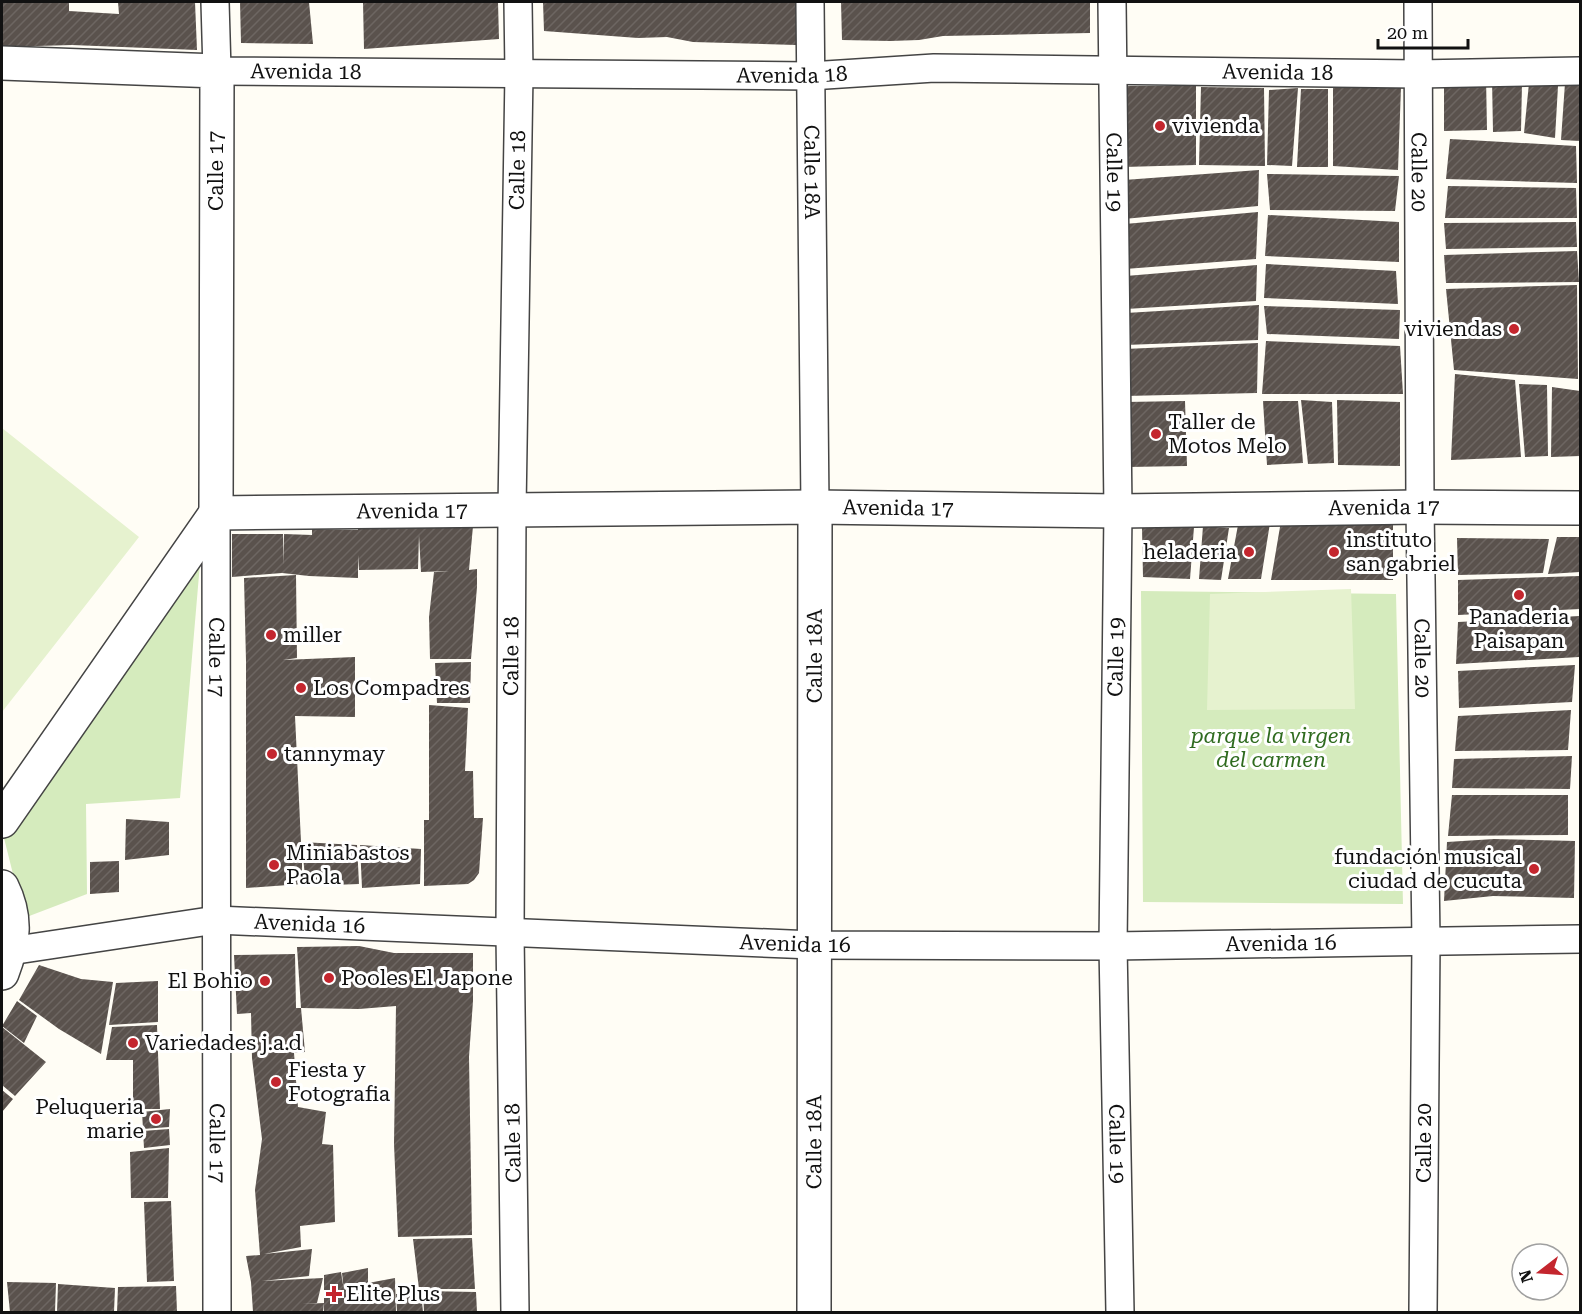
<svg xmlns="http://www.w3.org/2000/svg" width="1582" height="1314" viewBox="0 0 1582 1314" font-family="'Roboto Serif',serif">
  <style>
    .grass { fill: #d5ebbd }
    .pitch { fill: #e6f2cf }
    .building { fill: url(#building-hatch) }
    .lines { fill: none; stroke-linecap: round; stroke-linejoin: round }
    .minor-casing { stroke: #444; stroke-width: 30 }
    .tertiary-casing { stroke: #444; stroke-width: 36 }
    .minor { stroke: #fff; stroke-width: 27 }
    .tertiary { stroke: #fff; stroke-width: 33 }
    .poi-dot { fill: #c4262e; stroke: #fff; stroke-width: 2 }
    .labels { text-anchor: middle; stroke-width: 6; stroke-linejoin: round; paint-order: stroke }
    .street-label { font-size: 21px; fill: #111; stroke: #fff }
    .poi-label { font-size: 21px; fill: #111; stroke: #fff; text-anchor: start }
    .park-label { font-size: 21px; font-style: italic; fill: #2f6b1f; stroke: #fff }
  </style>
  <defs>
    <pattern id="building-hatch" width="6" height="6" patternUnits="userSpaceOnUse" patternTransform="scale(1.5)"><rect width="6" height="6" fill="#5a524d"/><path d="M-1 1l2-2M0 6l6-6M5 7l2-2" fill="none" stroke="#6d6662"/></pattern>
  </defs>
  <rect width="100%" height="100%" fill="#fffdf5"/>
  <!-- grass -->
  <path class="grass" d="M203,528L180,798L86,804L87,894L24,918L2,830Z
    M1141,591L1396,594L1403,904L1143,902Z"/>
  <!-- pitch -->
  <path class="pitch" d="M2,428L139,537L2,712Z
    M1351,589L1355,709L1207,710L1210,594Z"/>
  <!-- building -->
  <path class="building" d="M2,2H69V11L119,14L118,2H195L197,50L72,45L2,47Z
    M240,2H309L313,44L241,43Z
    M363,2H498L499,39L364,49Z
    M543,2H796V45L693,42L667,37L638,38L544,31Z
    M841,2H1090V33L943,36L919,40L890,41L842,40Z
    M1444,75L1486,77L1487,130L1444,131Z
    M1492,79L1522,83L1521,131L1493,132Z
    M1529,83L1558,86L1555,138L1524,133Z
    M1565,83H1580V141L1561,140Z
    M1127,86H1196V165L1123,167Z
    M1201,87L1264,88L1265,166L1199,165Z
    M1401,87L1398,170L1333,166V88Z
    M1298,88L1292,166L1267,165L1269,90Z
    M1301,89H1328V167H1297Z
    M1450,139L1576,146L1577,183L1446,179Z
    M1259,170L1258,206L1124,219V180Z
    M1267,174L1399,176L1395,211L1270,210Z
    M1448,186L1576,188L1577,218H1445Z
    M1258,212L1256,259L1125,269V224Z
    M1268,215L1399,222V262L1265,256Z
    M1576,222L1577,247L1446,249L1444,223Z
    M1577,251L1579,282L1446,283L1444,255Z
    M1266,264L1396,271L1398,304L1264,298Z
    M1257,265L1256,301L1126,309V276Z
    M1577,285L1578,379L1454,370L1446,289Z
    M1259,305L1258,340L1125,345L1126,313Z
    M1264,306L1400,310L1399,339L1267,334Z
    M1266,341L1400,346L1403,394H1262Z
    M1258,343L1257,393L1125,396V349Z
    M1455,374L1515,380L1521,457L1451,460Z
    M1519,384L1547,385L1548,456L1525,457Z
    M1552,387L1580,391V456L1551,457Z
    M1301,400L1332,402L1334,463L1308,464Z
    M1337,400L1400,402V466L1338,465Z
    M1185,401L1187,466L1128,467L1125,402Z
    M1263,401H1298L1303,463L1267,465Z
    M358,521L419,528L473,526L469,570L477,569V587L471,659H430L429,617L434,572L449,571L421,572L419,535L418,569L359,570L358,555V578L309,576L282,573L232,577V534H283V565L284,534L312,535V529L358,530Z
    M1281,521L1393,524V580H1271Z
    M1270,523L1261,579H1228L1238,525Z
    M1203,526L1229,528L1221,580L1199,579Z
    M1194,527L1190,579L1143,577L1142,528Z
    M1557,537H1580V572L1548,574Z
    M1457,538L1549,539L1543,573L1458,575Z
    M296,575L297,658L283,660L355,657V717L295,716L301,842L357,845L359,884L306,886L302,847V884L246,888V661L244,578Z
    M1580,576V609L1458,615V580Z
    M1580,616L1579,657L1456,664L1458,622Z
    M471,662L470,703H437L435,663Z
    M1575,665L1572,702L1459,708L1458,671Z
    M429,705L468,708L465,771H473L474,818H483L479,873L474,880L468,884L424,886V820H429Z
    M1571,710L1568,750L1455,751L1458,716Z
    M1572,756L1570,789L1452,788L1454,759Z
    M1452,795H1568V835L1448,836Z
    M126,819L169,822V855L125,860Z
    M1494,839L1575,841L1574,898L1493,896L1444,901L1447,842Z
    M360,845L421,849L420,884L362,888Z
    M119,861V892L90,894V862Z
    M359,946L394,953H473V1001L469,1057L472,1235L398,1237L394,1144L396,1006L359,1009L301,1008L297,947Z
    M295,954L296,1008H301L305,1052L294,1053L298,1107L326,1112L322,1144L333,1145L335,1222L300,1226L301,1247L264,1254L312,1249L309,1276L262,1281L323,1278L317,1303L302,1304L324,1303L323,1312H253L251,1282L246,1256L260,1255L255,1190L262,1139L252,1058L251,1013L237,1014L234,955Z
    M39,965L81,979L113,982L101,1054L59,1029L19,1000Z
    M158,981V1022L109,1025L116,983Z
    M17,1001L37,1016L24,1043L2,1026Z
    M157,1025L160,1109H133V1060H106L112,1027Z
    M2,1027L46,1062L15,1096L2,1085Z
    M2,1090L13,1099L2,1112Z
    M170,1109L169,1127L143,1129L142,1112Z
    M169,1129L170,1145L144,1148L143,1131Z
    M169,1148L168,1198H131L130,1152Z
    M171,1201L174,1281L147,1282L144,1202Z
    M472,1238L475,1289H419L413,1239Z
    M368,1268V1283L395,1278L396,1312H324V1275L341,1272L344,1291L342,1273Z
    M7,1282L56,1283L55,1312H10Z
    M58,1284L115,1288L114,1312H57Z
    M176,1286L177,1312H117L118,1287Z
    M423,1291L476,1292L477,1312H424Z
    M421,1292L423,1312H397L396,1294Z"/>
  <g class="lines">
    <!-- minor casing -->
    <g class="minor-casing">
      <g id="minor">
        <path id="s1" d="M215,2L217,71L810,76L934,68L1417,74L1580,71"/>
        <path id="s2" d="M810,2L815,507"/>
        <path id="s3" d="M1112,2L1118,511L1113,946L1120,1312"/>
        <path id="s4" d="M1418,2L1420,507L1426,941L1423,1312"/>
        <path id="s5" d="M216,513L217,1312"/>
        <path id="s6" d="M10,951L216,920L813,945L1113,946L1580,939"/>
        <path id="s7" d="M515,1312L510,934L512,509L519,73L518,2"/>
      </g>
    </g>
    <!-- tertiary casing -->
    <g class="tertiary-casing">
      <g id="tertiary">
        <path d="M2,63L217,71L216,513"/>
        <path id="s8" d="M216,513L815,507L1118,511L1420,507L1580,508"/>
        <path d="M2,821L216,513"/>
        <path d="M2,887C17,917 14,942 2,973"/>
        <path id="s9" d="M814,1312L815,507"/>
      </g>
    </g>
    <!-- minor -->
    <use href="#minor" class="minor"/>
    <!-- tertiary -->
    <use href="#tertiary" class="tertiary"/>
  </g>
  <!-- markers -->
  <g class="poi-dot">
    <circle cx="1160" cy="126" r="6"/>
    <circle cx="1514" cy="329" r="6"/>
    <circle cx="1156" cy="434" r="6"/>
    <circle cx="1249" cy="552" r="6"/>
    <circle cx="1334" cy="552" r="6"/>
    <circle cx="1519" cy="595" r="6"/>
    <circle cx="271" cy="635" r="6"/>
    <circle cx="301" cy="688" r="6"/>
    <circle cx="272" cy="754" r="6"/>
    <circle cx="274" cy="865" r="6"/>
    <circle cx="1534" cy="869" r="6"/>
    <circle cx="329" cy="978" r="6"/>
    <circle cx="265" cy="981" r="6"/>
    <circle cx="133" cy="1043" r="6"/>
    <circle cx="276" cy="1082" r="6"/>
    <circle cx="156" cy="1119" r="6"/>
    <path d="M331 1285h6v6h6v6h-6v6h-6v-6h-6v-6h6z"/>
  </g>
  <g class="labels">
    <!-- street labels -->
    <g class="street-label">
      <text dy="7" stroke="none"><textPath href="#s1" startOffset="158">Avenida 18</textPath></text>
      <text dy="7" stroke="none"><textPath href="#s1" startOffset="1130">Avenida 18</textPath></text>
      <text dy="7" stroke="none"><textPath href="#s1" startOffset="644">Avenida 18</textPath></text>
      <text transform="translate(216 171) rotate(-90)" y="7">Calle 17</text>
      <text dy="7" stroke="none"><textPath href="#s7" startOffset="1142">Calle 18</textPath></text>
      <text dy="7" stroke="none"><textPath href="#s2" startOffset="170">Calle 18A</textPath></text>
      <text dy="7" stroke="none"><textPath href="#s3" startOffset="170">Calle 19</textPath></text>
      <text dy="7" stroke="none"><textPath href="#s4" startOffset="170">Calle 20</textPath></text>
      <text dy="7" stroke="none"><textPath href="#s8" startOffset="1168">Avenida 17</textPath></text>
      <text dy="7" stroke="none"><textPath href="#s8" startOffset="682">Avenida 17</textPath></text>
      <text dy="7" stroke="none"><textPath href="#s8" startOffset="196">Avenida 17</textPath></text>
      <text dy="7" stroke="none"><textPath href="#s5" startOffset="144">Calle 17</textPath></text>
      <text dy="7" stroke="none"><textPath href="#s7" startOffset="656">Calle 18</textPath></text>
      <text dy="7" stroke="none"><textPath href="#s9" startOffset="656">Calle 18A</textPath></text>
      <text transform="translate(1116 657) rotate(-89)" y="7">Calle 19</text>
      <text dy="7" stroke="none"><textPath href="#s4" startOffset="656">Calle 20</textPath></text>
      <text dy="7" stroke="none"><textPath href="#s6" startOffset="302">Avenida 16</textPath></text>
      <text dy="7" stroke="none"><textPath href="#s6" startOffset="788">Avenida 16</textPath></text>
      <text dy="7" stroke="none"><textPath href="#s6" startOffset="1274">Avenida 16</textPath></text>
      <text dy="7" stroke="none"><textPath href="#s5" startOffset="630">Calle 17</textPath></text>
      <text transform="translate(513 1143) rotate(-91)" y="7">Calle 18</text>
      <text dy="7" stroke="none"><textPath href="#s9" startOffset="170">Calle 18A</textPath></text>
      <text dy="7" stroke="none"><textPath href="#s3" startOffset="1142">Calle 19</textPath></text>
      <text transform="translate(1424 1143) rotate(-90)" y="7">Calle 20</text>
    </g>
    <!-- poi labels -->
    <g class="poi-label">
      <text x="1172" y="133">vivienda</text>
      <text x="1502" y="336" text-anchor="end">viviendas</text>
      <text x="1168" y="429">Taller de<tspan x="1168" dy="24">Motos Melo</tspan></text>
      <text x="1346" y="547">instituto<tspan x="1346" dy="24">san gabriel</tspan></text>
      <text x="1237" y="559" text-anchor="end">heladeria</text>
      <text x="1519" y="624" text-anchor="middle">Panaderia<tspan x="1519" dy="24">Paisapan</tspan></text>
      <text x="283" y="642">miller</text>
      <text x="313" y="695">Los Compadres</text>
      <text x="284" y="761">tannymay</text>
      <text x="286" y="860">Miniabastos<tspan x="286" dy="24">Paola</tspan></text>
      <text x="1522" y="864" text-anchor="end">fundación musical<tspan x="1522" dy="24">ciudad de cucuta</tspan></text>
      <text x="341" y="985">Pooles El Japone</text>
      <text x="253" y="988" text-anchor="end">El Bohio</text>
      <text x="145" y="1050">Variedades j.a.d</text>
      <text x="288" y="1077">Fiesta y<tspan x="288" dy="24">Fotografia</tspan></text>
      <text x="144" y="1114" text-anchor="end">Peluqueria<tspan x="144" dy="24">marie</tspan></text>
      <text x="346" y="1301">Elite Plus</text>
    </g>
    <!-- park labels -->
    <g class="park-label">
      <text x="1271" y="743">parque la virgen<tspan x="1271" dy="24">del carmen</tspan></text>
    </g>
  </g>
  <!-- border -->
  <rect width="1582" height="1314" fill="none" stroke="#111111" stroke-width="6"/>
  <!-- north arrow -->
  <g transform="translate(1540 1272) rotate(253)"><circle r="28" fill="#ffffff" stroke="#a0a0a0" stroke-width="1.5"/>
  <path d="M0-4.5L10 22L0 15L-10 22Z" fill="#c4262e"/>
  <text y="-9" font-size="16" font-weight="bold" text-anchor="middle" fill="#111111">N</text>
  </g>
  <!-- scale -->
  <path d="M1378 39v9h90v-9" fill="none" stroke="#111111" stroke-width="3"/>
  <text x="1387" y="39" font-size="18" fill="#111111" stroke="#ffffff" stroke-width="4.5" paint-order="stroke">20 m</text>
</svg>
